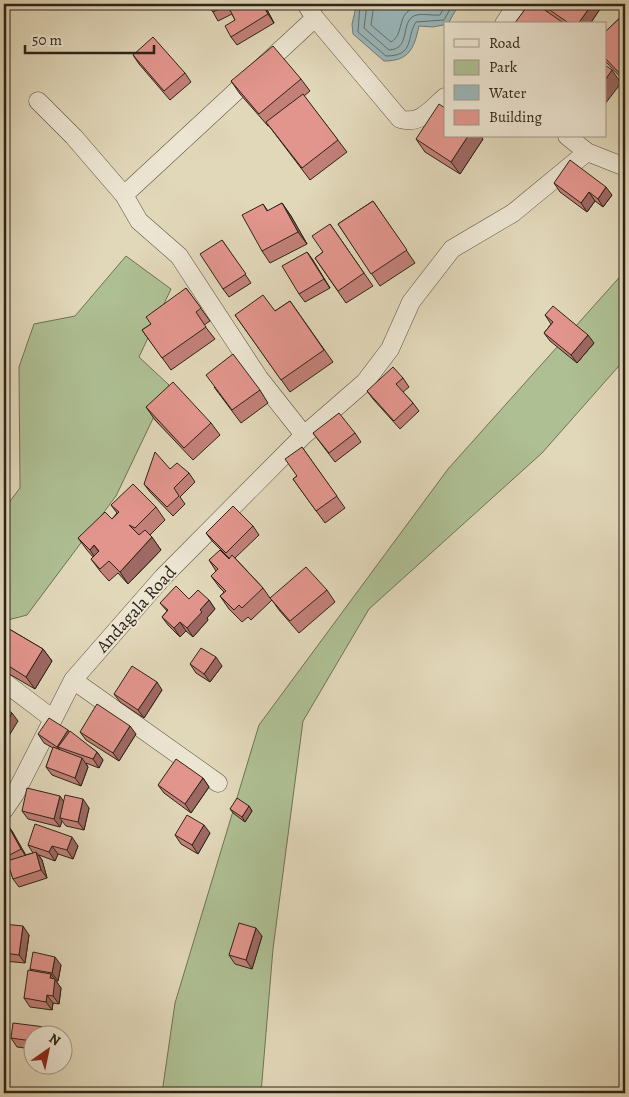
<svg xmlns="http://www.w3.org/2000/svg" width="629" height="1097" viewBox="0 0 629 1097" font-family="Alegreya,serif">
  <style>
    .green { fill: #aebf93; stroke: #6e7255 }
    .water { fill: #9ab7ba; stroke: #6e7c79 }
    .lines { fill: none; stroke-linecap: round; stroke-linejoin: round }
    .shore { stroke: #646e68; stroke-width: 1 }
    .minor-casing { stroke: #5a5140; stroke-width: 19 }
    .minor { stroke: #ece5d2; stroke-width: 18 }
    .wall { fill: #c28079; stroke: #2d2417 }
    .shaded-wall { fill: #9e6863; stroke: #2d2417 }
    .building { fill: #e2958d; stroke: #2d2417 }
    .labels { text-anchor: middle; stroke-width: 4; stroke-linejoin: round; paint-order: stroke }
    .street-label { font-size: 18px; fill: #2d2417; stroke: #ece5d2 }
  </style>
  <rect width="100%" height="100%" fill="#e1d7b9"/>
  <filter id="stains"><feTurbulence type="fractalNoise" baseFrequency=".004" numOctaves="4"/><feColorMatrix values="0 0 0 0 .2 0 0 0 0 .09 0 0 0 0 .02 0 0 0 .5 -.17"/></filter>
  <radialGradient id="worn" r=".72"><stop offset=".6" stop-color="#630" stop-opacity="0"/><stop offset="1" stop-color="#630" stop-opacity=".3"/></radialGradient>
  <!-- green -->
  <path class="green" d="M126,256L171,289L139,357L169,385L116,496L27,615L4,621V509L20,488L19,367L34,324L75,316Z
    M625,271V359L542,453L369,609L303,721L273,949L261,1093H162L175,1003L259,725L448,469Z"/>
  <!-- water -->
  <path class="water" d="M353,4H459L448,24L433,27L419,26C414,49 409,61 384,61L353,34L352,24L356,7Z"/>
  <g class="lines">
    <!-- shore -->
    <path class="shore" d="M360,4L358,32L386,56C415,56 406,37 416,22L444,20L453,4
      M367,4L364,28L389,50C410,49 401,26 412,17C419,12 431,16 440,15L446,4
      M374,4L371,25L391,42C405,34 396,13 415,8C421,6 428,8 434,8L438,4"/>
    <!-- minor casing -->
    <g class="minor-casing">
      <path id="minor" d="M306,4L315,18L400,119C420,125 430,110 445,97
        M504,24L517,4
        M38,101L74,137L124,195L139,221L179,256L259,378L304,435
        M567,136L587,152
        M124,195L315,18
        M73,680L218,783
        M4,682L53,719
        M4,810L15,794L73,680L163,577L304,435L365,382L390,349L411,302L452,249L513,213L587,152L625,167"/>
    </g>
    <!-- minor -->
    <use href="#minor" class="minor"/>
  </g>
  <!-- wall -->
  <path class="wall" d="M208,4H264L274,23L237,45L231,37L235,20L232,14L218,21L213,12Z
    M545,4H596L600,9L590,24H514L548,12L544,6Z
    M625,13V82L605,61V32Z
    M133,55L185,73L191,82L170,100L139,64Z
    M301,79L310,91L304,96L347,152L310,180L269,126H268L240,94L231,81Z
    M4,138L8,144L4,146Z
    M416,139H483L460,174L425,152Z
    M554,183L612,195L603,207L595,201L587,212L560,192Z
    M373,201L415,263L380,286L338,224Z
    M282,203L291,216L307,244L270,263L262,251L263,204L268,211Z
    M330,224L373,286L346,303L315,258L323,252Z
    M222,240L251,283L229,297L223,289Z
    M307,252L330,288L305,302L299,294Z
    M186,288L210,321L204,325L215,339L171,370L142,330L151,324Z
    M290,301L333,362L290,392L235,315L275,311Z
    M545,315L594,343L577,363L550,341L544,333L551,324Z
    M403,378L409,387L403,392L413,403L419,411L400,429L373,399L367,391Z
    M214,387L260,390L268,403L241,423Z
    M146,407L211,423L220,435L193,460L155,420Z
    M313,433H355L361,442L335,462Z
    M302,447L345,508L325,523L293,479L297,476Z
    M170,469L189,473L195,482L180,497L185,504L173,516L150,492L144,484Z
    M111,505L156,507L165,520L150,535L161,550L128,584L118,573L109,581L100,571L91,559L93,557L87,550L78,538L112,519L117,513Z
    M253,526L259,535L235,558L263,588L270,598L327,590L335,602L299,633L279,610L272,600L251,620L248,617L242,622L229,609L220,596L224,592L220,588L211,576L216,571L209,560L229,558L212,541L206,533Z
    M189,599L209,600L215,609L207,618L208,620L193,637L186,631L180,637L168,625L162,617L167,611L160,603Z
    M4,626L43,649L52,661L35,689L4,671Z
    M190,664L222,666L210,682L196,673Z
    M162,690L144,718L120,702L114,694Z
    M69,732L97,752L103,760L99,768L86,763L88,767L81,786L52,775L46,767L53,748L44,743L38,734Z
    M80,732L136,734L119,761L86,740Z
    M203,778L209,787L191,813L164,793L158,785Z
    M64,801L89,808L84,830L66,826L62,821L60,827L28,819L22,811Z
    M249,806L252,811L245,822L233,813L230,809Z
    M4,823L12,831L25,855L33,853L28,845L78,846L73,859L58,854L55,861L39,855L42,860L47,878L19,887L13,879L9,866L4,860Z
    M210,833L198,854L181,844L175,835Z
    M4,924L29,935L25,963L4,961Z
    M262,936L252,969L235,964L229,955Z
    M61,965L58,981H56L61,988L59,1004L53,1003L52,1010L30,1007L24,998L32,971L30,969Z
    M45,1027L51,1034H32V1049L17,1047L11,1038Z"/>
  <!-- shaded-wall -->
  <path class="shaded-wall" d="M262,4H264L274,23L268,14Z
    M592,4H596L600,9L590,24H578Z
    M612,70L621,83L605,104V80Z
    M468,136H481L483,139L460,174L451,162Z
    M606,187L612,195L603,207L598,199Z
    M589,192L595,201L587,212L581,203Z
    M282,203L291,216L307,244L298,232Z
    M307,252L313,260L330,288L324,279Z
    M588,335L594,343L577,363L571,355Z
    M152,537L161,550L128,584L120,572Z
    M94,545L103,558L98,562L90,550Z
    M209,600L215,609L207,618L208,620L193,637L187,628L200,610Z
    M180,622L186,631L180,637L174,628Z
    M43,649L52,661L35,689L26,677Z
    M216,657L222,666L210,682L204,674Z
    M157,682L162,690L144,718L138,710Z
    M12,713L18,721L4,744V726Z
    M130,726L136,734L119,761L113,753Z
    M68,730L74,738L58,747L63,755L57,747Z
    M97,752L103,760L99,768L93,759Z
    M82,758L88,767L81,786L75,778Z
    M203,778L209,787L191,813L185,804Z
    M60,796L66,805L60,818L62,821L60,827L54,819Z
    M83,799L89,808L84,830L78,822Z
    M249,806L252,811L245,822L242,817Z
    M6,822L12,831L27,857L21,849Z
    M204,825L210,833L198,854L192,845Z
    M72,837L78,846L73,859L67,850Z
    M52,846L58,854L55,861L49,852Z
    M36,852L42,860L47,878L41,870Z
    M23,926L29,935L25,963L19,955Z
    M256,928L262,936L252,969L246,960Z
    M55,957L61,965L58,981L52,973Z
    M51,974L61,988L59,1004L53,996L50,978Z
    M47,995L53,1003L52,1010L46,1002Z
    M45,1027L51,1034H44Z"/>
  <!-- building -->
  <path class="building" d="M208,4H229L213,12Z
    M242,4H262L268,14L231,37L225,26L235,20L230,10Z
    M529,4H536L565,24H514Z
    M545,4H592L578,24H570L544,6Z
    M625,13V79L605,58V32Z
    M153,37L185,73L164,91L133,55Z
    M273,46L301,79L259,114L231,81Z
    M605,65L612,70L605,80Z
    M303,94L338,140L302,168L266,122Z
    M439,104L445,108V136H468L451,162L416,139Z
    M570,160L606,187L598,199L589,192L581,203L554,183Z
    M373,201L407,250L371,274L338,224Z
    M282,203L298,232L262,251L242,215L263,204L267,211Z
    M330,224L364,273L338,291L315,258L323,252L312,236Z
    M222,240L246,274L223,289L200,254Z
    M307,252L324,279L299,294L282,266Z
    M186,288L201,308L196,312L206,327L162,358L142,330L151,324L146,317Z
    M263,295L275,311L290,301L324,350L281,380L235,315Z
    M553,306L588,335L571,355L544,333L553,322L545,315Z
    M233,354L260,390L232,410L206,375Z
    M393,367L403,378L396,384L413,403L394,421L367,391Z
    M173,382L211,423L184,448L146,407Z
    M339,413L355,433L329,453L313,433Z
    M302,447L337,496L316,511L293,479L297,476L285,459Z
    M155,452L170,469L177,463L189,473L174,488L179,496L167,507L144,484Z
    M133,484L156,507L135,528L129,525L139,535L145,530L152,537L120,572L109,561L100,569L91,559L99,551L94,545L90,550L78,538L105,512L112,519L119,512L111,505Z
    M233,506L253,526L226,553L206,533Z
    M220,550L229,559L232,555L263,588L242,608L239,605L234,610L220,596L226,591L211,576L218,569L209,560Z
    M306,567L327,590L290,621L270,598Z
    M176,586L189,599L198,590L209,600L200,610L202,612L187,628L180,622L174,628L162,617L168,610L160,603Z
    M4,626L43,649L26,677L4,663Z
    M201,648L216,657L204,674L190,664Z
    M132,666L157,682L138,710L114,694Z
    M97,704L130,726L113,753L80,732Z
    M4,707L12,713L4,726Z
    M49,718L68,730L57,747L38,734Z
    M70,731L97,752L93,759L58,747Z
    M53,747L82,758L75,778L46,767Z
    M176,759L203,778L185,804L158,785Z
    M27,788L60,796L54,819L22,811Z
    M65,795L83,799L78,822L60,818Z
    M237,798L249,806L242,817L230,809Z
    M187,815L204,825L192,845L175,835Z
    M6,822L21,849L4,858V823Z
    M35,824L72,837L67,850L52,846L49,852L28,845Z
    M36,852L41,870L13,879L7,861Z
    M239,923L256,928L246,960L229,955Z
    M4,924L23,926L19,955L4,953Z
    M33,952L55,957L52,973L30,969Z
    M28,970L51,974L50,978L55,979L53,996L47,995L46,1002L24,998Z
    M13,1023L45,1027L44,1034H32V1041L11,1038Z"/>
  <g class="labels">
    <!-- street labels -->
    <g class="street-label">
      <text transform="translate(136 609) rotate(-48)" y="6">Andagala Road</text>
    </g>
  </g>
  <!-- margin -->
  <rect width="629" height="1097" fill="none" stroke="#e1d7b9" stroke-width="20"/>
  <rect x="5" y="5" width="619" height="1087" fill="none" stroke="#2d2417" stroke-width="2.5"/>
  <rect x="10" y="10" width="609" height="1077" fill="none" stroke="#2d2417"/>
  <!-- legend -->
  <rect x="444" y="22" width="162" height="115" fill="#ece5d2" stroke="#a09887"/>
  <rect x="454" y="39" width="25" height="8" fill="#ece5d2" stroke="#a09887"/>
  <text x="489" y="48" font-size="15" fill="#2d2417">Road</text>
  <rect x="454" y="60" width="25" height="15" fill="#aebf93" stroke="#a09887"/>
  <text x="489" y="72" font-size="15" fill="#2d2417">Park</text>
  <rect x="454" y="85" width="25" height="15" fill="#9ab7ba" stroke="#a09887"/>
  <text x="489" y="98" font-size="15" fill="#2d2417">Water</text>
  <rect x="454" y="110" width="25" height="15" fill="#e2958d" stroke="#a09887"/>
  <text x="489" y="122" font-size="15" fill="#2d2417">Building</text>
  <!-- north arrow -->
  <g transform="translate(48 1050) rotate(33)"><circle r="24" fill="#ece5d2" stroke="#a09887"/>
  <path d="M0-4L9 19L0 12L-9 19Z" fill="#8f2418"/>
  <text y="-8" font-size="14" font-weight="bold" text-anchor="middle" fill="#2d2417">N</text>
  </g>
  <!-- scale -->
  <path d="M25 45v8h129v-8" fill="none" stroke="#2d2417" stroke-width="2.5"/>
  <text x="32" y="45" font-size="15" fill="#2d2417" stroke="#ece5d2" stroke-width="4" paint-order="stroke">50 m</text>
  <rect width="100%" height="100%" filter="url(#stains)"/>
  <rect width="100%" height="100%" fill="url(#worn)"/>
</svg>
